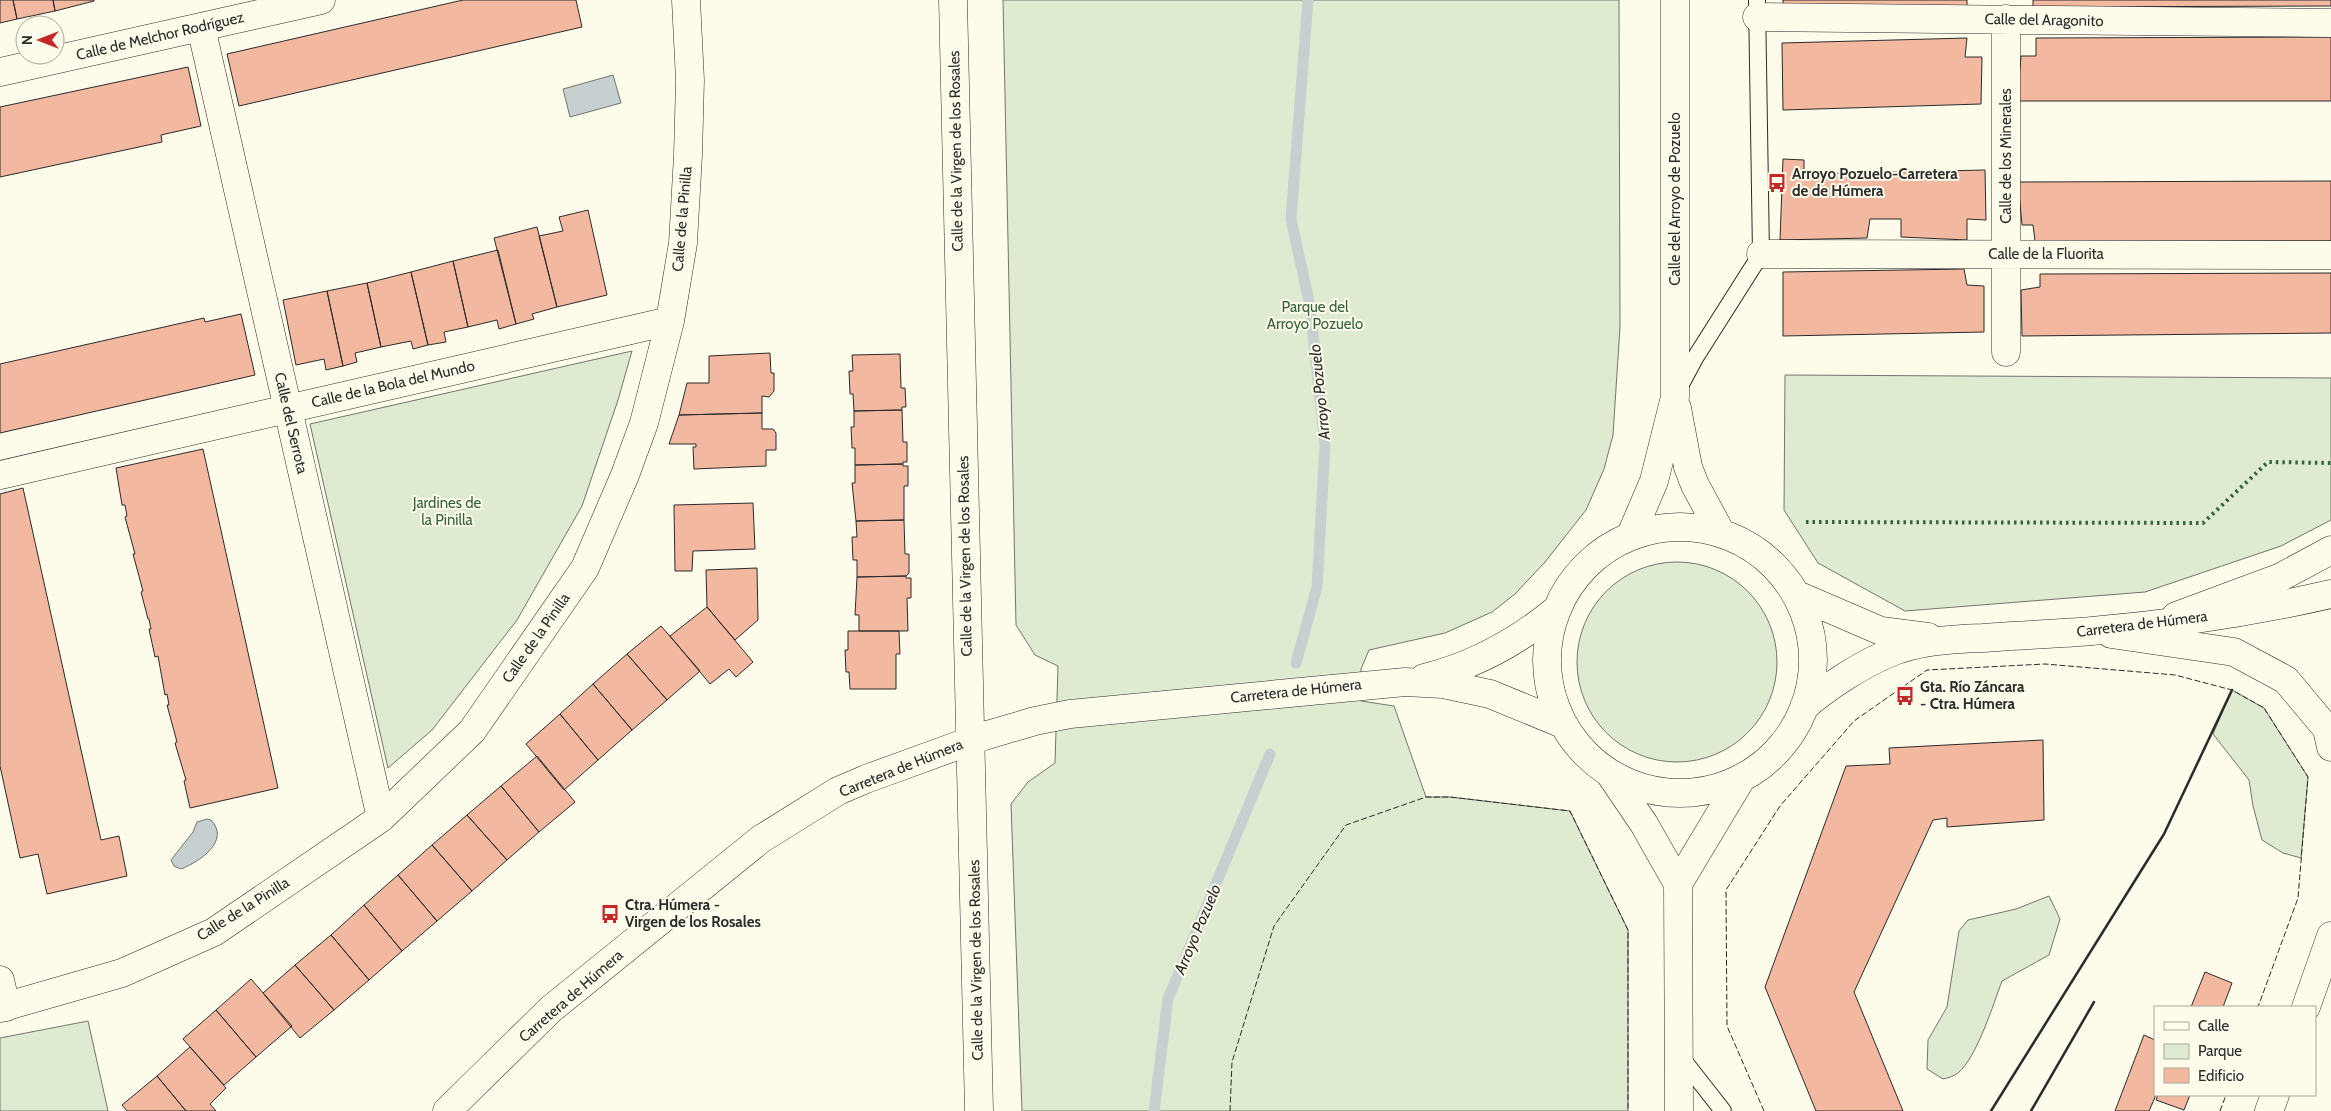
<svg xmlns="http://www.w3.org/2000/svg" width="2331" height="1111" viewBox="0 0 2331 1111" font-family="Cabin,sans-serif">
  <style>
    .green { fill: #deebd1; stroke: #74746e }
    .water { fill: #c7d0d0; stroke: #74746e }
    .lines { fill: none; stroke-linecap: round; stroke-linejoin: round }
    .stream { stroke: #c7d0d0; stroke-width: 11 }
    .building { fill: #f2b8a0; stroke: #2b2b2b }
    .lane-casing { stroke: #2b2b2b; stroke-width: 18 }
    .street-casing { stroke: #2b2b2b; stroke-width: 29 }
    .secondary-casing { stroke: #2b2b2b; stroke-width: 29 }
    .lane { stroke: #fdfbea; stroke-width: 16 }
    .street { stroke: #fdfbea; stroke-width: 28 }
    .secondary { stroke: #fdfbea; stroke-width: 28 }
    .hedge { stroke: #34623c; stroke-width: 4; stroke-dasharray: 2.5 4; stroke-linecap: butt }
    .fence { stroke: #2b2b2b; stroke-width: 1; stroke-dasharray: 6 2.5; stroke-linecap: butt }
    .wall { stroke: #2b2b2b; stroke-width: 2.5 }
    .labels { text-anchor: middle; stroke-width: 4; stroke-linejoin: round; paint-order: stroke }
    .street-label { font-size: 15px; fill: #2b2b2b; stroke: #fdfbea }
    .poi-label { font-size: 15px; font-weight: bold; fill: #2b2b2b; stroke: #fdfbea; text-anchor: start }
    .park-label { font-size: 15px; fill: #34623c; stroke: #fdfbea }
    .water-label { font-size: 16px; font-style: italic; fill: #2b2b2b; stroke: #fdfbea }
  </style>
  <rect width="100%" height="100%" fill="#fdfbea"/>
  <!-- green -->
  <path class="green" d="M1003,0H1619L1620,327L1613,435L1604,469L1586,510L1545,562L1515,594L1492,612L1445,633L1369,650L1361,669V701L1394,706L1426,797H1450L1570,811L1628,930V1111H1022L1011,804L1028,782L1055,763L1058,666L1035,655L1016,625Z
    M632,351L618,400L582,506L517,620L432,730L388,768L310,424Z
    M1785,375L2331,378V520L2281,546L2145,592L1905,611L1818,563L1784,510Z
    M1577 662a100 100 0 1 1 200 0a100 100 0 1 1-200 0Z
    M2232,690L2264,708L2308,777L2301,858L2283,853L2262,840L2253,806L2249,780L2213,734Z
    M2049,896L2060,919L2049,955L2002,981C1993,1005 1977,1057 1958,1073C1954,1076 1948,1078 1943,1079L1927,1069L1928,1040L1947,1007L1959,931L1968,920L2016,909Z
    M88,1021L108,1111H0V1038Z"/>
  <!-- water -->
  <path class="water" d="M613,75L621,103L570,117L563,89Z
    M207,819L211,820C231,841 199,862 181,869L174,866L171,860L193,832L197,822Z"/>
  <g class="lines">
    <!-- stream -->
    <path class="stream" d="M1296,663L1317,587L1325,445L1310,306L1291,219L1308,0
      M1154,1111L1168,999L1270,754"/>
  </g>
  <!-- building -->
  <path class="building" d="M0,0H13L17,19L0,23Z
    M13,0H53L55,11L17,19Z
    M53,0H94V1L55,11Z
    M463,0H576L582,27L239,106L227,54Z
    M1783,0H1967V9L1783,6Z
    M2033,0H2331V6L2033,7Z
    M2331,37V101H2017L2021,56H2036V38Z
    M1967,38L1965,57H1982L1981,104L1783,110L1782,43Z
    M188,67L201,126L161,135L162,142L0,177V107Z
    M1783,159L1804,160V174L1985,170L1986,220L1967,219V240L1901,237V219H1870L1867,238L1780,240Z
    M2331,181V241H2035L2033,225H2022L2018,182Z
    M588,210L607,295L557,307L539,236L563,231L559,217Z
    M537,227L557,307L532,314L534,319L516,324L494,238Z
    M498,250L516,324L499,329L497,320L468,327L453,261Z
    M453,261L468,327L444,332L446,342L428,345L411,272Z
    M1964,269L1967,285L1984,286V332L1783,336V272Z
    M411,272L428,345L413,349L411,341L381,347L367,283Z
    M2331,273V333L2022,336L2021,290L2040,287V274Z
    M367,283L381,347L355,353L357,362L343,366L327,291Z
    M327,291L343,366L326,370L324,359L296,365L283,300Z
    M241,314L255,375L0,433V364L204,318L205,322Z
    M770,353L771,373H774V391L769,397L762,396V413L679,415L687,383H709V356Z
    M900,354L901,388H905L906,407H902V410L854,411L853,394H850L849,371H853L852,355Z
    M902,410L903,442H907V462H903V464L855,465V448H852L851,427H854V411Z
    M762,413V429H773L776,433V450H766V466L694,469L693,447H696V444H669L679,415Z
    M203,449L278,788L190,808L184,781L186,780L175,743L177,742L167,705H169L167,694L165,695L158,656L155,657L149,629H151L149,619H148L141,592L143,591L133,554H135L125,517L127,516L125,505H122L116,468Z
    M903,464V466H908V486H904V520L856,521L852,483H855V465Z
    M23,488L101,840L119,836L127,876L47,894L38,854L20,858L0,766V494Z
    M753,503L755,549L693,551L692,571H675L674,505Z
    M904,520L905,554H909V573L906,576L857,577V560H853L852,537H857L856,521Z
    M757,568L758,620L735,640L707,607L706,570Z
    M906,576V578H911V598H907L908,631H859V615H855L857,577Z
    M707,607L753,662L736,677L729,669L710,684L670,636Z
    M661,626L700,671L667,700L627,654Z
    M848,631H899L900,654H896V689H850L849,672H846L845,650H848Z
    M627,654L667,700L632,730L593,684Z
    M593,684L632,730L598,760L560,714Z
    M560,714L598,760L564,790L526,744Z
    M2043,740L2044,820L1947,827V818L1933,820L1854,992L1903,1111H1816L1765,987L1846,766L1890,764L1889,748Z
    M537,756L575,802L539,832L501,786Z
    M501,786L539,832L507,860L467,815Z
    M467,815L507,860L472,891L432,845Z
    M432,845L472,891L437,921L398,875Z
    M398,875L437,921L402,951L364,905Z
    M364,905L402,951L369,980L331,935Z
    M331,935L369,980L334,1010L295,965Z
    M295,965L334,1010L300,1038L263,993Z
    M2205,972L2232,983L2223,1007H2191Z
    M251,979L292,1026L256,1057L216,1010Z
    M216,1010L256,1057L224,1085L183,1039Z
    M2144,1035L2155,1040L2156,1095L2149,1111H2115Z
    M190,1047L226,1088L210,1104L216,1111H186L157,1076Z
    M157,1076L186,1111H127L122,1105Z
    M2158,1095H2190L2184,1110L2156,1100Z"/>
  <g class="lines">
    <!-- lane casing -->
    <g class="lane-casing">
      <path id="lane" d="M1679,388L1695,358L1761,254L1757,0
        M1680,1056L1723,1111"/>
    </g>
    <!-- street casing -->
    <g class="street-casing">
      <path id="street" d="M953,0L979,1111
        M1757,17L2331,23
        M2006,19V352
        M201,27L381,818
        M0,72L321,0
        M1761,254L2331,255
        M0,475L670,321
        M2176,616L2281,577L2331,550
        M2111,634L2234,652L2286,680L2327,729L2331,747
        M0,980L6,1007
        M2306,1007L2331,936
        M0,1008L122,973L214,932L381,818L472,731L585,568L625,475L644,423L670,321L683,243L688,155L690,80L686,0
        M2269,1111L2275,1095"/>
    </g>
    <!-- secondary casing -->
    <g class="secondary-casing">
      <path id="secondary" d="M1677,408L1688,467L1695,485L1721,533
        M1547 660a133 133 0 1 1 266 0a133 133 0 1 1-266 0Z
        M1631,535L1654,481L1675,397V0
        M1795,594L1881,631L1928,637
        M1424,678C1473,666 1517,642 1556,610
        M1804,707C1825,688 1861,665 1887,654C1916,641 1952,639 1983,638C2019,635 2056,634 2092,631C2172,624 2253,612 2331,594
        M1610,774L1644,824L1678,884L1679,1111
        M1678,884L1741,779
        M447,1111L551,1009L761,839L838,791L866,779L984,736L1035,721L1070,714L1405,682L1443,684L1490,694L1563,724"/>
    </g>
    <!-- lane -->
    <use href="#lane" class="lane"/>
    <!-- street -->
    <use href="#street" class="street"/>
    <!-- secondary -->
    <use href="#secondary" class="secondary"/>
    <!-- hedge -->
    <path class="hedge" d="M1806,522L2203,523L2268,462L2331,463"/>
    <!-- fence -->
    <path class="fence" d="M1230,1111L1232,1062L1274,926L1346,825L1426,797H1450L1570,811L1628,930V1111
      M1764,1111L1727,1026L1726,890L1780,806L1854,721L1927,670L2045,664L2175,675L2232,690L2264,708L2308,777L2298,898L2258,1007
      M2220,1111L2226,1095"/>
    <!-- wall -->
    <path class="wall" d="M1991,1111L2164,834L2232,690
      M2031,1111L2094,1002"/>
  </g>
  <!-- icons -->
  <defs>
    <g id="bus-bare" transform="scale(1.5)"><path d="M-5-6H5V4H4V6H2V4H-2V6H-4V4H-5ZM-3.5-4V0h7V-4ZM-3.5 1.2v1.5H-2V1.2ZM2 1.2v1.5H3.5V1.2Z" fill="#c62828" stroke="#fdfbea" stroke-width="2.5" paint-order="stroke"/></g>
  </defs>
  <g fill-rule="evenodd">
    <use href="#bus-bare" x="1777" y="183"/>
    <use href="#bus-bare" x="1905" y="696"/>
    <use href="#bus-bare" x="610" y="914"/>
  </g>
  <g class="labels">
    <!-- street labels -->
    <g class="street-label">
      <text transform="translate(2044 20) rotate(1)" y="5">Calle del Aragonito</text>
      <text transform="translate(160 36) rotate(-13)" y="5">Calle de Melchor Rodríguez</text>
      <text transform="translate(956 151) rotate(-91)" y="5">Calle de la Virgen de los Rosales</text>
      <text transform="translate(2006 156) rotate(-90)" y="5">Calle de los Minerales</text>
      <text transform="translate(1675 199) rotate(-90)" y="5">Calle del Arroyo de Pozuelo</text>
      <text transform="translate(682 219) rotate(-85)" y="5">Calle de la Pinilla</text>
      <text x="2046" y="259">Calle de la Fluorita</text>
      <text transform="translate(393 384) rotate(-13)" y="5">Calle de la Bola del Mundo</text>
      <text transform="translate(291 423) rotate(77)" y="5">Calle del Serrota</text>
      <text transform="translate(965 556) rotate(-91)" y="5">Calle de la Virgen de los Rosales</text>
      <text transform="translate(2142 624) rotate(-7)" y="5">Carretera de Húmera</text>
      <text transform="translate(536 638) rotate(-55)" y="5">Calle de la Pinilla</text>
      <text transform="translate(1296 691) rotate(-6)" y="5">Carretera de Húmera</text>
      <text transform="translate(901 768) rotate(-22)" y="5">Carretera de Húmera</text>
      <text transform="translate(243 909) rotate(-32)" y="5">Calle de la Pinilla</text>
      <text transform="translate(976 960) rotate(-91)" y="5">Calle de la Virgen de los Rosales</text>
      <text transform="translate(571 996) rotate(-41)" y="5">Carretera de Húmera</text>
    </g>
    <!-- poi labels -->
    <g class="poi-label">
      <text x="1792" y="179">Arroyo Pozuelo-Carretera<tspan x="1792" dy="17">de de Húmera</tspan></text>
      <text x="1920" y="692">Gta. Río Záncara<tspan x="1920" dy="17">- Ctra. Húmera</tspan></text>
      <text x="625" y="910">Ctra. Húmera -<tspan x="625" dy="17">Virgen de los Rosales</tspan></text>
    </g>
    <!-- park labels -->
    <g class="park-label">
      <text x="1315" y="312">Parque del<tspan x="1315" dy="17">Arroyo Pozuelo</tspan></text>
      <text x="447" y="508">Jardines de<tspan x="447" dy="17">la Pinilla</tspan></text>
    </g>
    <!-- water labels -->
    <g class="water-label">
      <text transform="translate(1319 392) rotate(-96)" y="6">Arroyo Pozuelo</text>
      <text transform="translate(1197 929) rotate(-67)" y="6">Arroyo Pozuelo</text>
    </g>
  </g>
  <!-- legend -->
  <rect x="2154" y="1006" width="162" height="90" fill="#fdfbea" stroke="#a9a89e"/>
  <rect x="2164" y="1022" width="25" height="8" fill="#fdfbea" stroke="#a9a89e"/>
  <text x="2198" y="1031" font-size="15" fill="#2b2b2b">Calle</text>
  <rect x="2164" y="1044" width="25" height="15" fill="#deebd1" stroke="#a9a89e"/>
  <text x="2198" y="1056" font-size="15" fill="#2b2b2b">Parque</text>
  <rect x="2164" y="1068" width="25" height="15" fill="#f2b8a0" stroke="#a9a89e"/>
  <text x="2198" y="1081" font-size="15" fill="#2b2b2b">Edificio</text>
  <!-- north arrow -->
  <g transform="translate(40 40) rotate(270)"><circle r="24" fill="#fdfbea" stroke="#a9a89e"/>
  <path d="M0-4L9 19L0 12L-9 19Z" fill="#c62828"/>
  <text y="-8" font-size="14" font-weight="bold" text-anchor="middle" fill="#2b2b2b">N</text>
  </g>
</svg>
